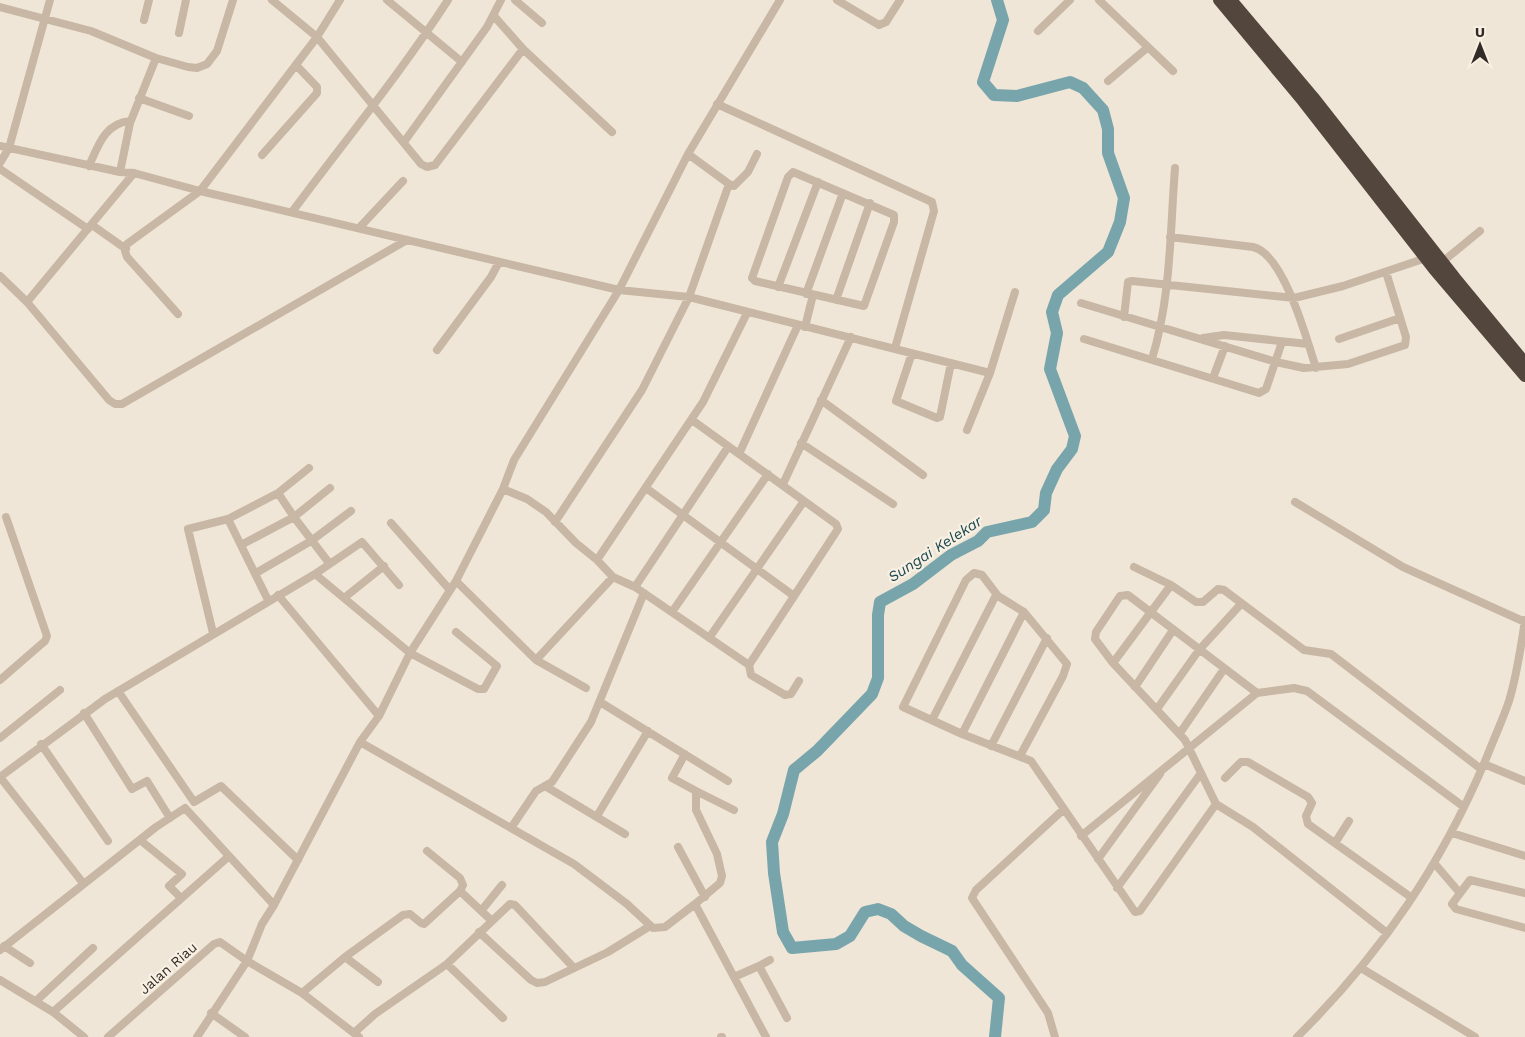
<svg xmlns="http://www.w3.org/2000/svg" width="1525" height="1037" viewBox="0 0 1525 1037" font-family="'Work Sans',sans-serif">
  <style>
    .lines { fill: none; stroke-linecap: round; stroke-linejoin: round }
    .river { stroke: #78a5ac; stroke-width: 12 }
    .minor { stroke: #c7b7a4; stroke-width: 8 }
    .highway { stroke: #53463d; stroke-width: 12 }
    .labels { text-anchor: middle; stroke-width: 4.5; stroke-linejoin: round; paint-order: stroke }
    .street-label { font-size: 14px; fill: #332b25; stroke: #f8f0e3 }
    .water-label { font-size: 15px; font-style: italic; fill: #1d4a52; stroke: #f8f0e3 }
  </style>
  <rect width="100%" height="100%" fill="#f0e6d7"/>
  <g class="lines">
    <!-- river -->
    <path class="river" d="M995,1037L999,998L962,965L952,951L921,936L904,926L891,914L878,909L865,912L850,936L836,944L792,948L783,932L774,873L772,842L783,814L794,770L817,751L872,694L878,678V615L880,602L913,584L951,555L978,541L987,532L1032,522L1044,510L1046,493L1057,469L1072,449L1075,436L1050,369L1057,333L1052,312L1058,295L1108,252L1120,222L1124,198L1108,153V129L1103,110L1083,88L1070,82L1017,96L994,95L983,82L1003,20L997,0"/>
    <!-- minor -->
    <path class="minor" d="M272,0L317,37L421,164L427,167L435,165L523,49
      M387,0L462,62
      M515,0L542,23
      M837,0L879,25L886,22L900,0
      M1099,0L1173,71
      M0,7L91,31L156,58L188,67L197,68L207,64L217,51L233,0
      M494,16L523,49L612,132
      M144,20L149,0
      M1038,31L1070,0
      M179,33L186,0
      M1108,81L1147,48
      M139,98L189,116
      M717,104L932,202L934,211L895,348
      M404,142L487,27L501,0
      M0,146L120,172L134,173L200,191L619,290L689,297L990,373
      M688,154L729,184L734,186L748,172L757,154
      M262,155L317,93V87L296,65
      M0,163L9,148L50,0
      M89,166C98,146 105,123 130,121
      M0,169L88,229
      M120,172L130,123L156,58
      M793,172L894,215V222L864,306L755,281L752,278L788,177Z
      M292,212C344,142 400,74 448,0
      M92,225L126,249
      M359,228L403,181
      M1170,237L1253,247C1284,254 1307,340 1316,368
      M1441,263L1480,231
      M0,276L27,302L109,400L115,404H122L407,240
      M778,287L818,182
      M806,294L843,193
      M836,300L870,203
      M27,302L134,173
      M1081,303L1276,362L1304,368L1348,364L1405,345L1406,337L1386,272
      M178,314L127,257L125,251L127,244L200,191L317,37L340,0
      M1124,317L1128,282L1132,281L1294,298L1343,286L1429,257
      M805,327L813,295
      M1203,338L1224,335L1308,344
      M1084,339L1259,393L1266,389L1282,342
      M1339,339L1400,318
      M437,350L491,277L499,262
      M912,353L896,401L937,418L940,417L951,363
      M1152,359C1171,297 1170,232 1175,168
      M1213,378L1225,346
      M821,400L923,475
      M967,430L990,373L1015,292
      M801,443L893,504
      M739,454L798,325
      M783,484L851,337
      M646,488L794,596
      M503,489L527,499L546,512L576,543L597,560L613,577L635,587L749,665L838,529L836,524L692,420
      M278,493L294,517L329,563
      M1295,502L1403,567L1525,622
      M228,519L268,600
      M555,522L642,390L689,297L729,184
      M391,523L450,590
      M241,545L294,517L330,488
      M597,560L703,402L747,313
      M1134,567L1171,585L1196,602H1203L1218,589L1224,590L1304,650L1331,654L1481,769
      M256,573L311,541L351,511
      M315,574L410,653L478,689H484L497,666L456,632
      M456,581L536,660L613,577
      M635,587L728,447
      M278,595L379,716
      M998,596L982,575L974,573L966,580L903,707L962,734L1031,761L1135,912L1140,911L1216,804
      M344,598L384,566
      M672,612L768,474
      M213,633L188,529L228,519L278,493L309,468
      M709,638L804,501
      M536,660L586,688
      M1113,663L1171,585
      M749,665L751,675L785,695L791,694L799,681
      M0,680L45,641L47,636L6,517
      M1135,687L1173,630
      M118,691L194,802L221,786L298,860
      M600,702L728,781
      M1157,709L1199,650L1241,604
      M84,713L132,789L147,781L170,818
      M932,720L995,597L998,596L1024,612L1067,664L1063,676L1020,756
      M1180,733L1224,669
      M962,734L1024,612
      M0,738L60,690
      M360,742L574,864L627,904L653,928L665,927L695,904L766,1037
      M41,744L108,841
      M991,746L1047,638
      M685,754L672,778L696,791V810L717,854L722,876L720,883L695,904
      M1484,764L1525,781
      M1225,778L1241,762H1248L1308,797L1312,803L1306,816L1308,824L1412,898
      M545,786L625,834
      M696,791L734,810
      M597,816L648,731
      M511,828L536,791L552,782L591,722L644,593
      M1452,833L1525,856
      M1081,836L1257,693
      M140,840L182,874L169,886L180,897
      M1335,843L1349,821
      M678,847L705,897
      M427,851L460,878L463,885L460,891L492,921
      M1098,859L1160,774
      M1435,864L1459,892
      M83,883L0,777L105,699L315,574L362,542L399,585
      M1117,888L1201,773
      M1525,893L1470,880L1452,904L1456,909L1525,928
      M481,911L502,885
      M479,932L531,980L537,983L545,982L608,952L650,926
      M1387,933L1253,827L1216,804L1185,740L1113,663L1095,639L1096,632L1120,596L1128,595L1257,693L1294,688L1307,691L1464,807
      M4,946L30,963
      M0,950L156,827L185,808L274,905
      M345,957L378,982
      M447,964L503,1018
      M759,966L770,960
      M1361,968L1475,1037
      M734,977L759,966L787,1018
      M0,980L53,1012L84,1037
      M302,993L345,957L403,915L410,914L421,923L424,924L460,891
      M36,1001L93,948
      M53,1012L228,857
      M211,1013L245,1037
      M355,1032L375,1014L447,964L510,904L515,905L574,968
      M108,1037L214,944L220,942L247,961L302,993L359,1037
      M197,1037L247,961L262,924L274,905L360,742L379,716L410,653L456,581L503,489L514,460L619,290L688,154L780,0
      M721,1037H722
      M1055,1037L1048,1013L972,898L976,890L1064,809
      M1297,1037C1381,954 1443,863 1488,754C1495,736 1503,719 1509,701C1517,675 1521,647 1525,620"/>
    <!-- highway -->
    <path class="highway" d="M1219,0L1303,101L1434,269L1525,376
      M1231,0L1313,97L1455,278L1525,363"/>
  </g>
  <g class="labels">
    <!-- street labels -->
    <g class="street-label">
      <text transform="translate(168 968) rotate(-41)" y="5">Jalan Riau</text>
    </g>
    <!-- water labels -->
    <g class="water-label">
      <text transform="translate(935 549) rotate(-33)" y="5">Sungai Kelekar</text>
    </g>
  </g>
  <!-- north arrow -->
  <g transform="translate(1480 45)" stroke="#f8f0e3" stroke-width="4" paint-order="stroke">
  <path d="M0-4L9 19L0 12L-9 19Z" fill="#332b25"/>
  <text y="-8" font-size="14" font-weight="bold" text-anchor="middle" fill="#332b25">U</text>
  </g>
</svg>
